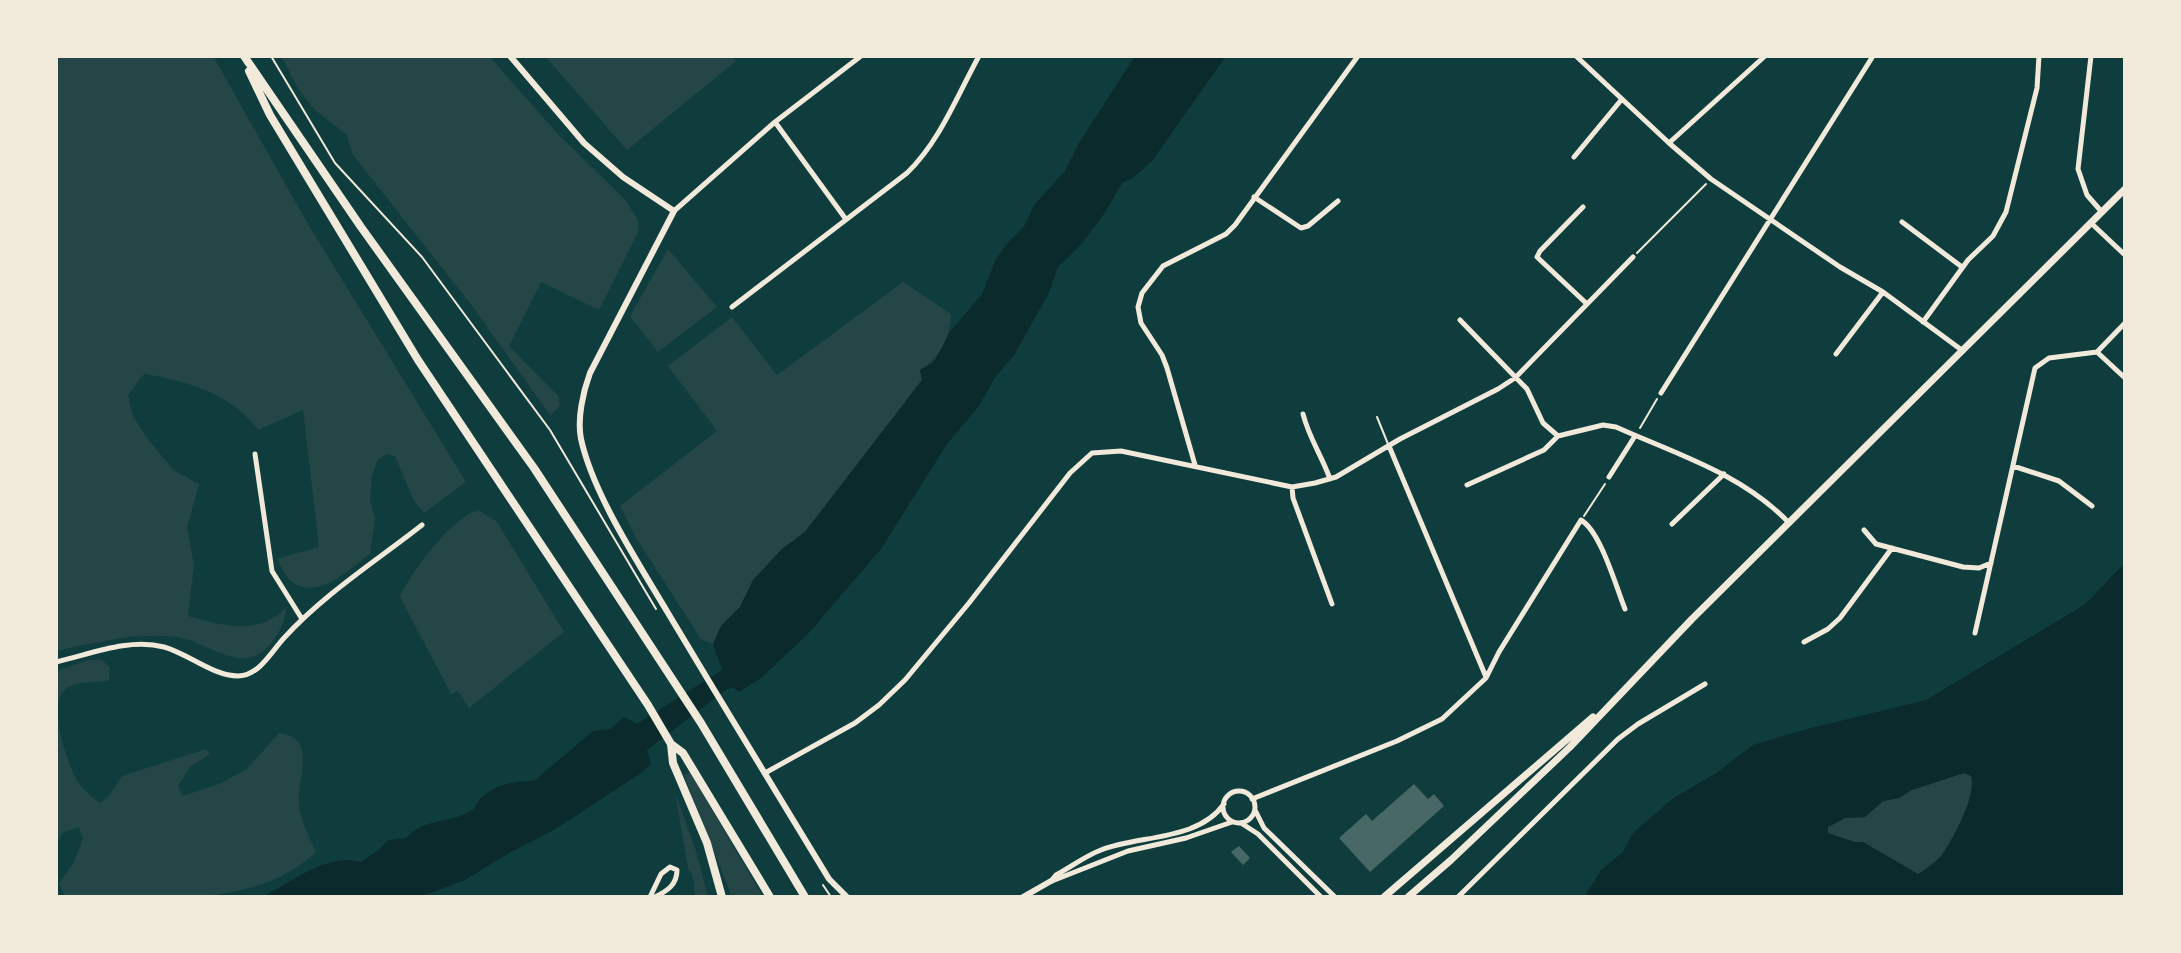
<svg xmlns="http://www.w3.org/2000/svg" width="2181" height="953" viewBox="0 0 2181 953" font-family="'Roboto Condensed',sans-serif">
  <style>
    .green { fill: #244646 }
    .water { fill: #0a2a2b; fill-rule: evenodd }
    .building { fill: #486865 }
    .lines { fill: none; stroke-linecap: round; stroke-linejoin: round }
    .path { stroke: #f1e9da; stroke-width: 2 }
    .service { stroke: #f1e9da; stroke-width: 2 }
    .minor { stroke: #f1e9da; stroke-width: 5 }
    .tertiary { stroke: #f1e9da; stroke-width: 6 }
    .primary { stroke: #f1e9da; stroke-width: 7 }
    .trunk { stroke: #f1e9da; stroke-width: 8 }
  </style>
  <rect width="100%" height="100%" fill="#0f3d3e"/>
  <!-- green -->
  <path class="green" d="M56,56H213L308,224L466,482L424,513L413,499L395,456L387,454L378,460L372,475L370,500L375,518L370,554C350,569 317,602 291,581C285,577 281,565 277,559L319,547L303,410L258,430C234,395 185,380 144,374L128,395L133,416L145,435L173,470L199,484L187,527L194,565L188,616C221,625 260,637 286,607C286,626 270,653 249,658C229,662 198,640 178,637C137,632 96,642 56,651Z
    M281,56H489L557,133L626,201L638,220V232L599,310L541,282L509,346L558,396L560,406L550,415L469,302L353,155L347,135L315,110L299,90Z
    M545,56H732L736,61L627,150Z
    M668,249L717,307L658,352L630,316Z
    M903,282L951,314C950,337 941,358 920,370L922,380L805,532L782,549L753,580L740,607L721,626L713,644L701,639L636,538L620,506L717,431L668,366L732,317L777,375Z
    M479,510L497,522L564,632L469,708L458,691L451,694L400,597C411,572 453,516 479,510Z
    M89,660H102L110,668L109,680C94,684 72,679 62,693C50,709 66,759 75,777C80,787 91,797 100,803L109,796L122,776L206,749L210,754L190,767L178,786L183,796L219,784L247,769L279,733C319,738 296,778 299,805C300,821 310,838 316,852C253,912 144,897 65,897L59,883L74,862L83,838L79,827L62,833L56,845V671Z
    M690,772L763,897H732L684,775Z
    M1964,773L1971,776C1977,795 1954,837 1942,854C1938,861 1925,870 1918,874L1863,842H1854L1828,833V827L1845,818L1865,817L1883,801L1899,798L1911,790Z
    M675,792L696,851L708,897H695L693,876L688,868Z"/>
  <!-- water -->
  <path class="water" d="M1135,56H1226L1152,161L1133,178L1122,183L1104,214L1082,243L1058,267L1049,293L1014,355L994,379L979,406L947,444L881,549L807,635L761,678L739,692L734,688L727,689L647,750L651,764L641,773L554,830L509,853L465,880L420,897H262C293,882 325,853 361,862L380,849L388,840L406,838C424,818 447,824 469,812C476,809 476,803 481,798C495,784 515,781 534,781L593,731L610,729L624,717L637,724L722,670L713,644L721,626L740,607L753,580L782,549L805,532L922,380L920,370L934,362L950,332L982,294L996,259L1007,244L1025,225L1034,205L1065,171L1079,143Z
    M2125,563V897H1584L1602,869L1623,852L1633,833L1672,799L1716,773L1753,745L1807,729L1926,700L2084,605ZM1964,773L1971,776C1977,795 1954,837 1943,854C1939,859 1924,871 1918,874L1863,842H1854L1828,833V827L1845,818L1865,817L1883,801L1899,798L1912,790Z"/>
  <!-- building -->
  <path class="building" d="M1414,784L1428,799L1434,794L1444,806L1370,872L1339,838L1366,814L1372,821Z
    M1239,846L1250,858L1243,865L1231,852Z"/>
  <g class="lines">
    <!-- path -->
    <path class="path" d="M271,56L335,163L422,257L550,430L656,609
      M1637,253L1706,184
      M1640,428L1657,399
      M1584,516L1605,484
      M823,885L831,897"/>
    <!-- service -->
    <path class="service" d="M1377,417L1388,444"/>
    <!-- minor -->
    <path class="minor" d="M1576,56L1669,143L1711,179L1840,267L1883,292L1963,351
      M2091,56L2078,169L2087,195L2101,211
      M775,122L845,218
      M1669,143L1765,56
      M1574,157L1622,99
      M1254,197L1301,228L1308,226L1338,201
      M1583,207L1540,251L1537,257L1587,304
      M674,211L775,122L861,56
      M1902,222L1962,267
      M2091,223L2125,255
      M732,307L907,173C940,141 957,96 979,56
      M1460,320L1527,389L1543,423L1558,436
      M1923,322L1968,260L1993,236L2006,212L2037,88L2039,56
      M2097,352L2125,378
      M1836,354L1883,292
      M1661,393L1873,56
      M1303,414C1309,438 1322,456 1330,479
      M1389,446L1486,677
      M255,454L272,571L302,619
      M1195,465L1167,368L1162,355L1141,323L1138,307L1142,293L1163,266L1226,234L1235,225L1358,56
      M2013,466L2059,481L2092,506
      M1609,477L1635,436
      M1467,485L1544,450L1558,436L1603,425L1616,427C1676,454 1743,474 1789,523
      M1292,487L1293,498L1332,604
      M1672,524L1724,474
      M1864,530L1876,544L1963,567L1979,568L1991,563
      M1975,633L2035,368L2049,358L2097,352L2125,323
      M1804,642L1828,629L1840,618L1892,548
      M56,662C91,654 129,638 164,647C189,654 213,676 238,676C259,676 271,652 284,638C323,595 376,561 422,525
      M765,773L855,723L879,705L905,680L969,603L1070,473L1092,453L1121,451L1292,487L1315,483L1336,477L1400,439L1498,389L1515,378L1633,257
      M1223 807a16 16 0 1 1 32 0a16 16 0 1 1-32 0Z
      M1252,799L1397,741L1442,719L1486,678L1499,652L1581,520C1601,532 1616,587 1625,609
      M1255,810L1264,828L1335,897
      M1241,823L1258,834L1321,897
      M1051,881L1056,875C1071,867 1085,856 1101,850C1139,835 1198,841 1224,804
      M1052,881L1128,851L1186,838L1232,822
      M650,897L661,874L670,867L677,870C677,885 667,891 655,897
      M1458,897L1618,739L1638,724L1705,684"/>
    <!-- tertiary -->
    <path class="tertiary" d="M510,56L584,143L623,177L674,211L590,373C583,392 577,419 581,439C593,494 639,564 668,613C721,702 775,790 829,879L847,897
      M1023,897L1051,881"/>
    <!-- primary -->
    <path class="primary" d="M1384,897L1593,717
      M1408,897L1451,860L1570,747L1692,619L2125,189"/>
    <!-- trunk -->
    <path class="trunk" d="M244,56L361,227L534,468L701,723L805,897
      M249,71L270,115L418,360L648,705L671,744L683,753L770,897
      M671,744L673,763L707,843L722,897"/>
  </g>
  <!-- border -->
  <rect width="2181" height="953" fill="none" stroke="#f1e9da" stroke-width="116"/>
</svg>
